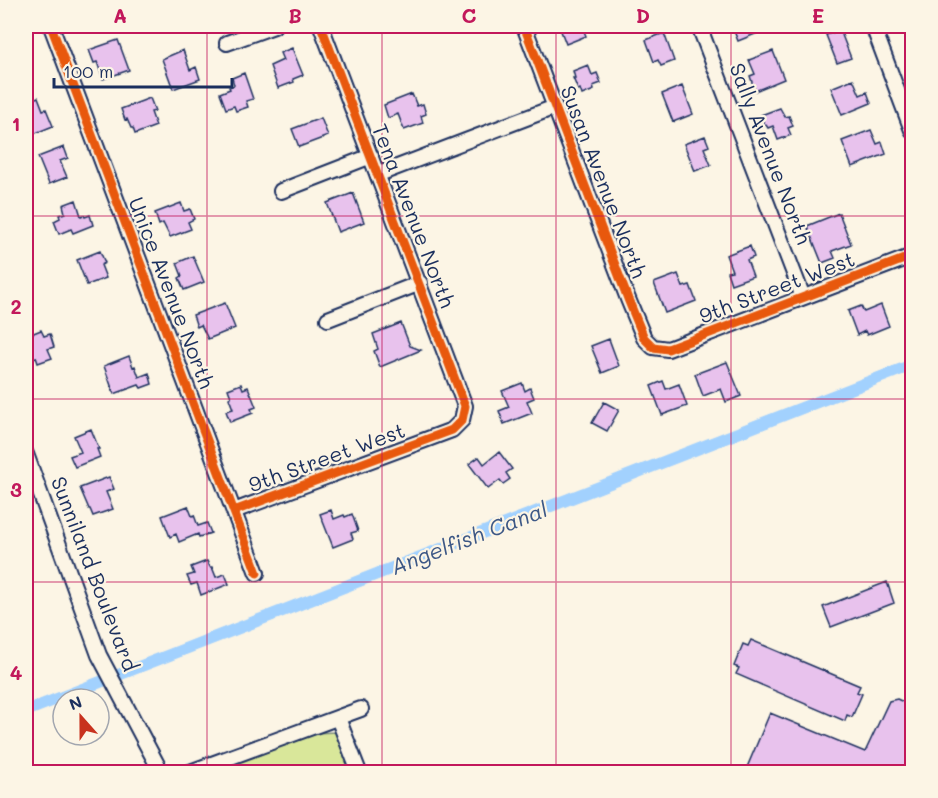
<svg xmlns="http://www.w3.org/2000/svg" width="938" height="798" viewBox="0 0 938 798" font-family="Mali,sans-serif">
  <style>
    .green { fill: #d9e79a; stroke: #7a8b7c; stroke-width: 1.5 }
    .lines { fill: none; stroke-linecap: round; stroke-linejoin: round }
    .canal { stroke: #a2d1fe; stroke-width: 12 }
    .building { fill: #e8c2ed; stroke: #1b2f5e; stroke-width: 1.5 }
    .street-casing { stroke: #1b2f5e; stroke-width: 18 }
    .street { stroke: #fcf5e5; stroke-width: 14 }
    .cycleway-casing { stroke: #fcf5e5; stroke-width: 13 }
    .cycleway { stroke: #e8590c; stroke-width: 9 }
    .grid { fill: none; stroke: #c2185b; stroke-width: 1.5; stroke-opacity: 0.55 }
    .labels { text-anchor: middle; stroke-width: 4.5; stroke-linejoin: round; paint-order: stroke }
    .street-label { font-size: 21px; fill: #1b2f5e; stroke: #fcf5e5 }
    .water-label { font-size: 22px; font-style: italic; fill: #3d5886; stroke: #fcf5e5 }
    .neatline { fill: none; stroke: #c2185b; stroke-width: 2 }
    .grid-label { font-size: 20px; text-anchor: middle; font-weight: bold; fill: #c2185b }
  </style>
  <rect width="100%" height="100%" fill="#fcf5e5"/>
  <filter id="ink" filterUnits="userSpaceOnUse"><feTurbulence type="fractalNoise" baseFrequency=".0167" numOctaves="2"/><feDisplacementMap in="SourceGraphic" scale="12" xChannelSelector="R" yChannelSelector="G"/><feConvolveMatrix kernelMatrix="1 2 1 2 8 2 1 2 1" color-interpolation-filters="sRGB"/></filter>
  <g filter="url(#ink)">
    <!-- green -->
    <path class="green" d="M336,732L347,754L353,772H224L232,760L295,734Z"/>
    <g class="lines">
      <!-- canal -->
      <path class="canal" d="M26,711L912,365"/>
    </g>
    <!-- building -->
    <path class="building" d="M562,26H582L586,36L566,44L561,31L563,30Z
      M732,26H775L738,41Z
      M840,30L851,58L837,63L826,35Z
      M664,33L674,61L661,66L658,60L654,62L646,40Z
      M118,40L129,70L103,79L97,62L94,63L89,50Z
      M292,48L303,75L293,79L294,82L278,88L270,66L283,60L280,53Z
      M183,50L190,70L196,67L200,79L173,89L162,59Z
      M773,51L784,79L755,91L750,76L755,74L749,60Z
      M588,65L592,75L597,73L601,83L593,86L594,90L582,95L580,89L578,90L573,78H575L573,71Z
      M244,73L253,99L246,101L248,107L236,111L234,106L226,109L220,93L230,89L229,87L234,85L232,78Z
      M853,79L860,95L867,92L871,103L842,115L831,88Z
      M682,86L693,114L673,122L662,94Z
      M412,94L417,106L423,104L426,114L421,116L423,123L404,130L398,114L388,118L384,105Z
      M38,97L43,110L46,109L53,126L26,137V102Z
      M150,98L155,111L151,112L156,126L135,134L133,128H131L127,119L125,120L121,109Z
      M780,108L785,117L789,116L793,126L788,128L791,135L778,140L773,126L768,128L766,125H765L761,115Z
      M321,118L328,136L299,147L292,129Z
      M871,130L877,144L882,142L886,154L852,167L842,141Z
      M705,136L709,146L704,148L711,165L695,171L684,144Z
      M64,147L68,158L60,161L67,177L49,184L38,157Z
      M353,193L364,222L338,232L327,203Z
      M76,200L81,216L84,215L85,217L90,215L93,225L73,233L71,229L59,234L54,221L60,218L59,215L65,213L63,205Z
      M181,203L184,211L190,209L194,219L188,222L191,229L170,237L163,223L159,225L155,213Z
      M839,213L851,244L832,251L835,258L822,263L807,226Z
      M750,246L754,257L747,260L753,276L731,284L727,272L732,271L726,255Z
      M100,251L105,263L101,265L106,278L87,285L77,260Z
      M193,256L204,282L184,290L179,278L182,276L177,263Z
      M678,274L683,287L690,285L696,301L665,313L654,283Z
      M225,303L235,328L208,339L201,325L197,327L193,315Z
      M881,305L889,326L867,335L865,331L857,335L848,311L861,306L864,312Z
      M401,323L410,346L421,350L380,367L374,351L378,349L373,334Z
      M41,330L44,336L50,334L54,347L48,349L52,358L38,363L36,357L32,359L26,342V336Z
      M609,339L619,366L602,373L591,346Z
      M129,356L133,367L135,366L139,377L149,373L152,384L141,388L139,385L114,394L104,366Z
      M727,362L741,396L726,402L721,389L703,396L695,374Z
      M663,381L666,389L679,384L687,406L662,415L651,386Z
      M522,383L525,391L530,388L534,398L527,401L532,413L504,424L499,411L509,407L502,391Z
      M241,384L243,389L248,387L256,407L251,409L253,413L230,422L226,411L233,409L229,398L231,397L228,389Z
      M604,402L619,410L607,431L592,423Z
      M91,429L99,449H97L100,457L75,467L70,456L81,452L74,436Z
      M499,452L512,469L506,473L510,479L503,484L500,480L488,489L469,464L479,457L484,464Z
      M109,477L114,489L106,492L113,509L93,516L90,509H89L80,488Z
      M188,506L192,516L194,515L198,526L207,523L211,533L199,537L198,534L179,542L176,534L170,537L162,516Z
      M331,510L334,519L344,515L345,517L352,514L358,531L351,533L353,539L333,547L320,514Z
      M207,561L210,567H212L216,577L225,574L229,584L201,595L197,583L191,585L187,576L194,574L191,567Z
      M887,582L894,603L831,627L823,607Z
      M751,640L860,686L857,692L862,694L852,717L847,715L845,721L736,674L739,668L734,666L743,644L748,646Z
      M897,699L912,706V772H745L770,713L865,752L889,701Z"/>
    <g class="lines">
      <!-- street casing -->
      <g class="street-casing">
        <path id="street" d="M51,26L257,573
          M524,26L628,299L644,338L653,347L668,349L912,256
          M699,26L803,297
          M873,26L912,130
          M227,43L274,26
          M379,174L555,107
          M281,191L371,156
          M328,319L420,283
          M26,454L99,655L161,772
          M234,511L452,430L462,420L465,406L321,26
          M338,718L359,772
          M190,772L361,709"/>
      </g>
      <!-- street -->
      <use href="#street" class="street"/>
      <!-- cycleway casing -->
      <g class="cycleway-casing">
        <path id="cycleway" d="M51,26L257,573
          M524,26L628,299L644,338L653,347L668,349L912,256
          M234,511L452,430L462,420L465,406L321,26"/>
      </g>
      <!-- cycleway -->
      <use href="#cycleway" class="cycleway"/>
    </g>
  </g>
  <!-- grid -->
  <path class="grid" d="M207,26V772M382,26V772M556,26V772M731,26V772M26,216H912M26,399H912M26,582H912"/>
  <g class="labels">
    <!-- street labels -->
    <g class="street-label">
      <text transform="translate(770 154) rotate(69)" y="7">Sally Avenue North</text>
      <text transform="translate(603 182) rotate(69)" y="7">Susan Avenue North</text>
      <text transform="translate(413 216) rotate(69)" y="7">Tena Avenue North</text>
      <text transform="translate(777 288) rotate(-21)" y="7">9th Street West</text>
      <text transform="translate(171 293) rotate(69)" y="7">Unice Avenue North</text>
      <text transform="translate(327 458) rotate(-20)" y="7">9th Street West</text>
      <text transform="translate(94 574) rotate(69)" y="7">Sunniland Boulevard</text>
    </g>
    <!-- water labels -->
    <g class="water-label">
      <text transform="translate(469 538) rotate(-21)" y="8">Angelfish Canal</text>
    </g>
  </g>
  <!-- margin -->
  <rect width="938" height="798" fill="none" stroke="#fcf5e5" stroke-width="66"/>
  <!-- north arrow -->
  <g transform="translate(81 717) rotate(339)"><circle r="28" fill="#fcf5e5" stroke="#a2a6af" stroke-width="1.5"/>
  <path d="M0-4.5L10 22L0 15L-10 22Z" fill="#c8321e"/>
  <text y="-9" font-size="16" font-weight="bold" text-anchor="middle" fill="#1b2f5e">N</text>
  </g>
  <!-- scale -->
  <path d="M54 78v9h178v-9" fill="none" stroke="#1b2f5e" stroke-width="3"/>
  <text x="63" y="78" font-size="18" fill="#1b2f5e" stroke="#fcf5e5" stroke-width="4.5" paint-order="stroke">100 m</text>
  <rect x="33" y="33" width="872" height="732" class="neatline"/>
  <g class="grid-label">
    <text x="120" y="23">A</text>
    <text x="295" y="23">B</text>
    <text x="469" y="23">C</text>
    <text x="643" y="23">D</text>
    <text x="818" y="23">E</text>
    <text x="16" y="131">1</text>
    <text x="16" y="314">2</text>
    <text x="16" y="497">3</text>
    <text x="16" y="680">4</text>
  </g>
</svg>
